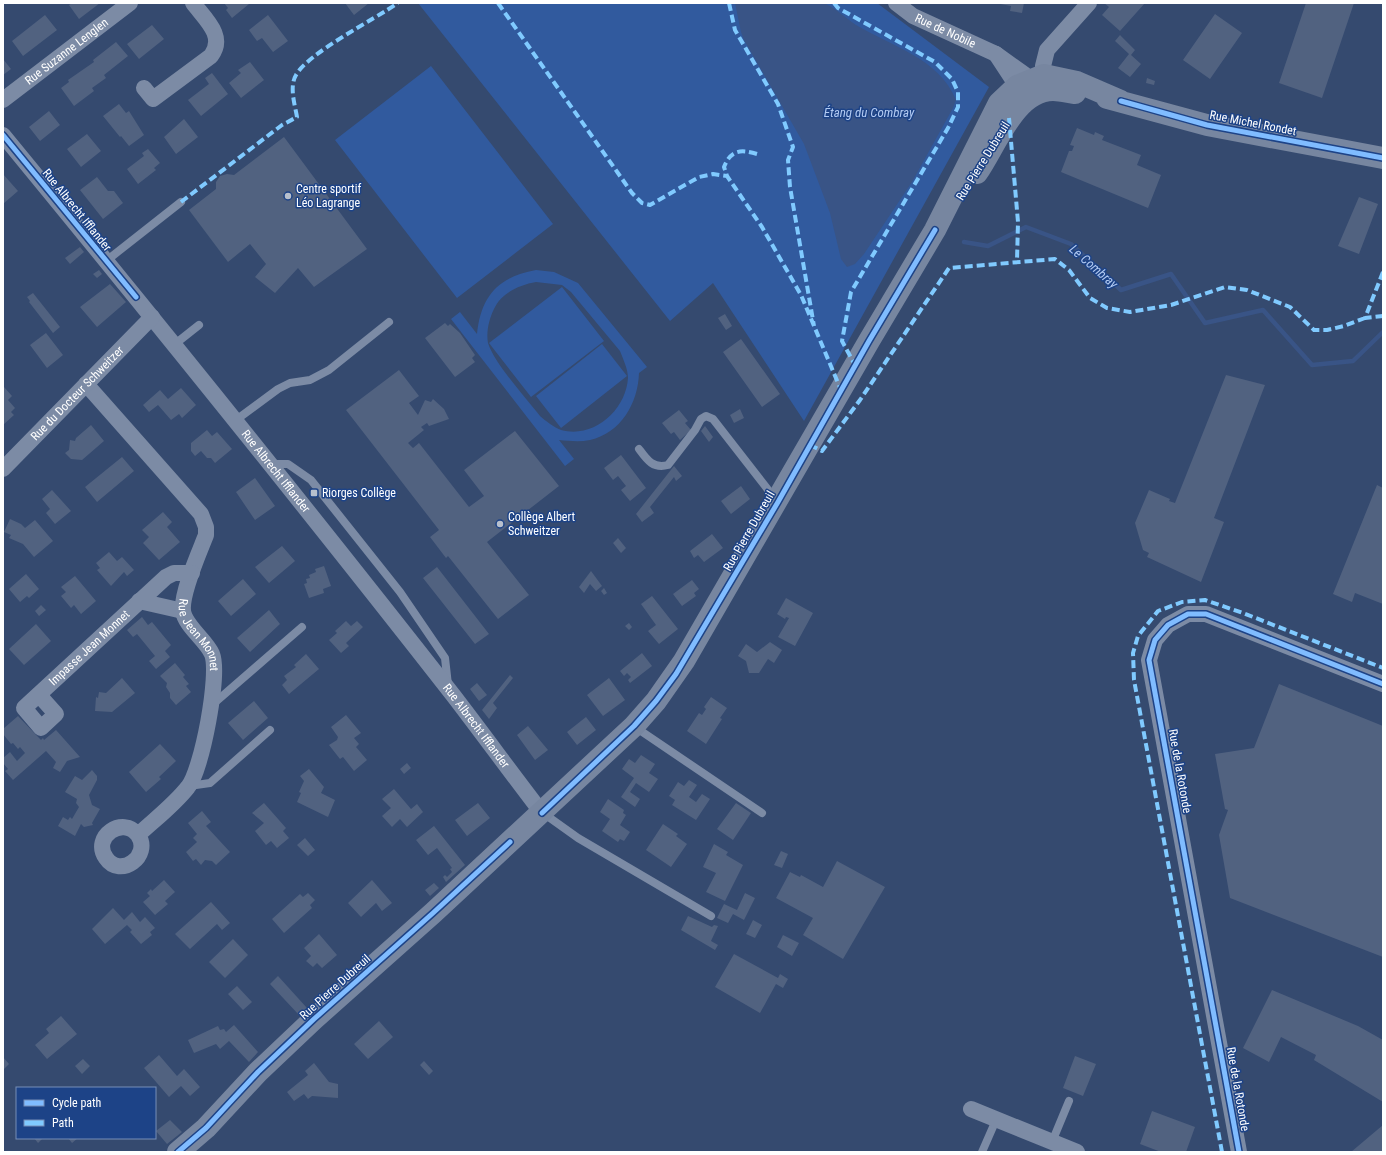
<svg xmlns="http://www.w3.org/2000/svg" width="1386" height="1155" viewBox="0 0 1386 1155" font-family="'Roboto Condensed',sans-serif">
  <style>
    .green { fill: #315a9e; fill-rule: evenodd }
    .water { fill: #395486 }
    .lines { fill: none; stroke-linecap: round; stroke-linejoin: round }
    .stream { stroke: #395486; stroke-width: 4.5 }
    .building { fill: #516280 }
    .lane { stroke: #7c8ba5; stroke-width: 8 }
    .street { stroke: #7c8ba5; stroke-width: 16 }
    .secondary { stroke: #7786a0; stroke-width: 22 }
    .quiet { stroke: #80caff; stroke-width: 4; stroke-dasharray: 8 4; stroke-linecap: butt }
    .cycleway-casing { stroke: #1d4387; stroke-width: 8 }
    .cycleway { stroke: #80bcff; stroke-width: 5 }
    .poi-dot { fill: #b8c0cd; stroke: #1d4387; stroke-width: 1.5 }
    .labels { text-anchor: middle; stroke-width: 3; stroke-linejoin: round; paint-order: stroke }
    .street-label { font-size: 12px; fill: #fff; stroke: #1d4387 }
    .poi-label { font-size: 12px; fill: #fff; stroke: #1d4387; text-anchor: start }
    .water-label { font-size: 13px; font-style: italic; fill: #b2caf2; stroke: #1d4387 }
  </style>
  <rect width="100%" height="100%" fill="#354a6f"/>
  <!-- green -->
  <path class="green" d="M418,3H877L989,87L804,421L713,283L670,321Z
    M431,66L553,224L457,298L335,140Z
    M536,270L554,272L578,283L647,367L639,373C638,403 621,433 590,440C580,442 570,441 559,440L574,459L565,466L451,319L460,312L477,334C481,296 498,277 536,270ZM536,282L562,285L571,292L620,351C623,359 628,369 628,378C626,410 594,439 561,430C553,427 546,421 540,416C526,398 494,363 488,343C486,332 489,319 494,309C501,293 519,285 536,282Z
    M562,287L604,341L531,397L489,343Z
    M602,344L627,376L561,428L536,396Z"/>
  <!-- water -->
  <path class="water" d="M735,3C748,3 819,0 826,4C835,8 847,19 856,25C891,46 939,58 956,100L953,108L912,182L864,254L855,264L847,267L841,259L830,213L804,144L744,40L741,32Z"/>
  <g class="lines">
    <!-- stream -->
    <path class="stream" d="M964,242L988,246L1026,227L1071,244L1121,290L1171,274L1205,323L1263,310L1312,365L1353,361L1383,332"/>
  </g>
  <!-- building -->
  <path class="building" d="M72,3H100L79,19L69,5Z
    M224,3H248L249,4L232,18L226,10L228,8Z
    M345,3H369L354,15Z
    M995,3H1024L1022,13L1010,11L1011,6Z
    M1104,3H1145L1120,31L1102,15L1109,7Z
    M1306,3H1354L1322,98L1279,83Z
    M1215,14L1242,33L1210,79L1183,60Z
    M45,15L57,30L23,56L12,41Z
    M268,15L288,41L273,52L262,38L257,41L249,30Z
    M152,25L164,39L139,59L127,44Z
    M1120,35L1135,50L1131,55L1141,64L1130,77L1118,68L1129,54L1115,41Z
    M116,42L128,56L104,75L106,78L92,88L94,91L74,106L61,88L69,82L68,80L94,62L93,60Z
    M3,59L11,69L3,75Z
    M250,62L264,80L241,98L229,83L241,73L238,70Z
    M212,73L228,94L201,116L188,100L209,84L205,78Z
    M1147,78L1155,81L1154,85L1146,83Z
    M119,104L126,113L129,111L144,135L129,146L121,136L120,137L103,116Z
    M49,111L60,125L40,141L29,127Z
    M184,119L198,137L176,154L164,137Z
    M1077,128L1094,135L1095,132L1104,136L1102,140L1141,155L1137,165L1161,175L1148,208L1061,172L1069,151H1072L1074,146L1070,145Z
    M87,134L101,151L81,167L67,149Z
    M284,137L367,249L314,287L298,268L275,293L255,277L266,264L250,244L228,262L189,210L216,189V182L220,176L227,174L234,175Z
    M148,149L160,163L154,168L156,170L138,184L127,169L144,156L142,153Z
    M3,174L18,191L3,204Z
    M97,177L108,191H114L123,203L103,219L80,190Z
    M1359,197L1378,204L1359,254L1338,246Z
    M80,247L84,252L70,264L65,258Z
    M99,270L102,274L97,278L93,274Z
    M110,284L126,302L97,327L80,307Z
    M33,293L60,327L53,333L29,302L30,301L27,297Z
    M725,314L732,326L726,330L718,318Z
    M445,323L448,326L450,324L460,333L475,355L472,358L475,362L455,377L425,338Z
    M46,333L63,355L47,368L30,345Z
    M741,339L780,394L762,407L723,352Z
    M399,370L419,396L409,403L418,415L425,400L431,402L433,399L444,409L449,419L429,426L427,423L421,427L424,430L408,443L413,448L419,443L469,507L484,496L464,470L515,431L559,486L487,542L529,595L498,619L448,556L446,558L430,537L439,530L346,410Z
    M1226,375L1265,385L1214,518L1224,522L1201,582L1147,557L1149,553L1143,550L1135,523L1149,490L1170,499L1169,501L1175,503Z
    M4,387L12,396L8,400L15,408L11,412L14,415L3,425Z
    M181,388L196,405L182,418L179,414L171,420L158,405L149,412L143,405L160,390L168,399Z
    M740,409L744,418L734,423L730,415Z
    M679,410L688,421L685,423L691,430L680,440L674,432L671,434L662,423Z
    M91,425L104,441L82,460L71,459L65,453L69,450L70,440L75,441L76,438Z
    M705,426L713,437L709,442L701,431Z
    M207,430L212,436L217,432L232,449L215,463L211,458H207L201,451L195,456L191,451V443Z
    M621,455L646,488L630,501L621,490L626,486L618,476L613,480L604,468Z
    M122,457L134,471L97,502L85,487Z
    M674,466L682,476L676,481L674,477L650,507L654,513L642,522L636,514Z
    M255,478L275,506L255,520L236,492Z
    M1377,485L1383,488V604L1355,593L1352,602L1333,594Z
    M741,486L750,499L731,514L721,501Z
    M52,490L71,511L55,524L46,513L50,509L42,499Z
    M163,512L172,522L167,527L180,542L159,560L143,543L149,537L142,530Z
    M10,519L21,524L25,528L35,520L53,541L34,557L23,544L9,538L11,535L4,532Z
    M712,534L723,548L704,562L698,555L694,558L690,551Z
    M618,538L626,548L621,553L613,543Z
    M282,546L295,561L269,583L255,567Z
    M109,552L117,561L122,557L134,570L127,576L124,572L111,586L97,570L100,568L96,563Z
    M324,566L331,586L323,589L324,593L309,598L304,584L307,583L306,579L310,578L309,575L316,572L315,569Z
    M437,567L489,634L475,644L423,578Z
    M591,571L602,586L596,591L590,584L584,593L579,587Z
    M26,574L39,589L29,598L27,596L20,602L9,589Z
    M75,576L96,601L81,614L74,605L71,608L61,596L66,592L61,587Z
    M243,579L256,594L231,616L218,601Z
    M692,580L699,589L694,593L696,596L682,606L673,594Z
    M604,588L607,593L604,595L601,591Z
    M652,596L678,629L659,644L648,631L656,625L641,604Z
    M786,598L813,613L795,646L778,637L789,618L786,617L785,619L777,614Z
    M41,605L46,610L39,616L35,611Z
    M269,610L280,624L250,652L237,638Z
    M142,617L148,625L152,622L171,645L165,651L170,657L156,669L149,661L155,656L137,634L133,637L127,630Z
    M346,621L351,626L357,621L363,627L346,643L349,646L341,653L329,640L337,633L335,631Z
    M629,623L632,627L629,630L625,626Z
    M36,624L51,641L24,665L9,649Z
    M770,642L782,650L774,663L768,659L759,673H749L746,661L738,656L746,644L757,652Z
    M642,653L652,666L630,683L628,680L631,677L627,673L624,676L620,671Z
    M306,654L319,669L289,694L282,685L287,680L284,676L296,667L294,665Z
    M175,663L185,675L183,677L189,684L186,686L191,692L176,705L170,698V693L166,687L167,683L160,676Z
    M510,675L513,678L493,703L497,708L489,719L482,710Z
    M122,678L135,693L112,712L95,711L96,697L98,698L99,692L106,693Z
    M609,678L625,700L603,716L587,695Z
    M477,683L487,695L479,701L470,689Z
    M1279,684L1383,726V957L1230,898L1219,835L1228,810L1225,809L1215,754L1254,748Z
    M711,697L727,708L720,718L722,719L706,744L687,731L699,713L702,715L706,709L704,707Z
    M254,701L268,718L243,740L228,723Z
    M346,715L361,733L354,738L359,744L356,747L367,760L354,771L343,757L340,759L329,745L337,740L338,737L331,727Z
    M18,716L41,740L43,738L44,740L56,730L80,757L67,761L60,772L53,768L56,762L46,751L13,780L5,771L8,769L3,763V758L10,752L17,761L25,753L20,747L18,749L13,743L11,744L3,734V729Z
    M586,717L596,730L577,745L567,732Z
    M528,726L548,750L535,760L517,735Z
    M160,744L176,761L159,777L161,779L146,792L129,772Z
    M641,755L655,764L649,773L658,779L649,792L636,783L630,792L640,799L635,807L621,797L634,778L622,769L629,759L635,763Z
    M407,763L411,768L404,774L400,769Z
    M309,769L324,787L321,793L335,800L328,817L297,802L301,793L299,792L304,781L300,776Z
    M92,770L97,776V780L89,795L92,805L100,809L92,823L93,825L84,827L81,824L75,836L58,826L63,817L68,820L70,817L72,819L79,807L76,803L77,799L65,792L75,776L82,780Z
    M689,780L697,785L689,797L696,802L702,794L710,799L696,820L672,805L675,800L669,796L678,782L684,786Z
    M394,789L411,809L417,804L423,812L407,827L400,819L392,827L382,816L391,808L382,799Z
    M608,799L624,810L623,813L626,815L620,825L630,832L624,841L620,839L618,842L602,831L610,819L600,812Z
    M264,803L286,828L283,831L289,838L277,848L271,841L266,845L255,831L264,823L252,813Z
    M478,803L490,818L467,836L455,820Z
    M736,803L751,813L733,840L717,829Z
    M202,811L211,822L206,826L230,852L216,865L212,861L205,860L201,865L196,859L193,861L186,852L197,842L193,838L197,834L188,823Z
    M663,824L678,834L676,836L687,844L671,867L646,850Z
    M434,826L465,865L446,882L443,877L445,875L447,877L452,872L450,869L452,868L437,848L428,855L416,840Z
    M305,838L315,850L308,856L297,845Z
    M714,844L728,852L726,855L743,865L725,901L706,892L716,873L703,867Z
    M781,851L788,854L782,868L774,865Z
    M837,861L885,887L843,959L803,935L813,918L776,898L790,872L800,877L801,875L823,887Z
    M164,880L175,892L165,901L168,904L155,915L143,902L150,896L147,893L151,889L152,891Z
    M372,880L392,903L382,911L376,903L361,917L348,903Z
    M434,883L439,888L430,896L425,890Z
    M308,893L315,900L310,905L312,908L284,933L272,919L300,894L303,897Z
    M745,893L755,898L744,920L733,914L728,923L717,918L724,904L737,910Z
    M211,902L230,923L222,930L217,924L190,949L175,934Z
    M113,908L124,920L132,912L140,922L145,917L155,928L150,932L152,935L141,944L130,932L132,930L127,925L105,944L92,929Z
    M688,916L712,927L714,925L718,926L711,941L718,945L715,950L681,930Z
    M753,920L762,925L755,938L746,934Z
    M319,934L337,955L322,968L317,963L313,967L306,961L311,956L304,948Z
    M783,935L799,943L792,956L777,947Z
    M233,939L248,955L225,978L209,962Z
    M734,954L778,978L780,974L788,979L783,988L776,984L760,1013L715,987Z
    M278,976L307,1008L299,1015L270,984Z
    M237,986L252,1002L243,1010L228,994Z
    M1272,990L1358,1026L1383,1040V1102L1314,1060L1316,1055L1281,1037L1269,1062L1243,1048Z
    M61,1016L77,1034L47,1059L35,1045L49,1033L46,1029Z
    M379,1021L393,1037L368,1059L354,1044Z
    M234,1025L258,1052L249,1062L229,1041L220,1049L216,1044L194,1053L188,1040L218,1026L220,1030L224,1029L226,1032Z
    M159,1055L177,1076L184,1069L200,1087L190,1096L181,1086L169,1097L144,1068Z
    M1075,1056L1096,1064L1083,1096L1063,1088Z
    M3,1057L9,1064L3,1070Z
    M83,1059L90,1066L82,1074L75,1066Z
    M424,1061L433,1071L429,1075L420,1065Z
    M314,1063L329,1082L338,1084V1098L312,1096L308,1099L304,1094L294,1101L287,1092L308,1075L305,1071Z
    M1152,1111L1195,1127L1186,1152H1161L1140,1144Z
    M170,1120L182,1132L167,1144L156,1131Z
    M1383,1125V1152H1351Z
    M34,1138H43L38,1143Z
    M68,1138H78L72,1143Z"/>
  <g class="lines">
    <!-- lane -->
    <path class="lane" d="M106,261L181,202
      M175,344L199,325
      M236,420L278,389L290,383L310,380L329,370L389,322
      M639,449C647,460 653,469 668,465L695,430L701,419L706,416L713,419L776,500
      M270,464H288L311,480L400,592L445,658L448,685
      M212,705L302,627
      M635,727L762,813
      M189,786L210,783L270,730
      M543,813L578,838L711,916
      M1052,1142L1069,1101
      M982,1152L996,1120"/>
    <!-- street -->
    <g class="street">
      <path id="s1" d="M896,3L913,16L996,54"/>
      <path d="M1044,75L1043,66L1047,50L1089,3"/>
      <path d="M1017,86L996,54L1024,74L1029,81"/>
      <path d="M144,88L153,99L211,56C226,36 205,19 193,3"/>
      <path id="s2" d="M3,100L130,3"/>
      <path id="s3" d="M3,135C155,320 305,506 453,695C483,734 512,774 542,813"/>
      <path id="s4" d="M86,384L201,514L206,527V535C199,553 181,593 183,611C185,626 206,640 212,654C220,674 202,770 188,787C174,805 154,820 138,835C152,856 120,879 106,858C91,837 123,815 138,835"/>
      <path id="s5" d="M3,469L152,317"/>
      <path d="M139,601L183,611"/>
      <path id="s6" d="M39,695L56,714L41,728L24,708L166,577L174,573H192"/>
      <path d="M971,1109L1077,1152"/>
      <path d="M1239,1152L1149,660L1155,640L1168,625L1188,614H1206L1383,684"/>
    </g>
    <!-- secondary -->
    <path class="secondary" d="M1107,98L1207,125L1383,158
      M977,173C996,146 1015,90 1053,90C1060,90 1068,92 1075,93
      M178,1152L206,1128L258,1072L314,1019L433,913L634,726L656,701L684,661L869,341L935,230L999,103L1017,86L1044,75L1077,82L1121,101"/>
    <!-- quiet -->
    <path class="quiet" d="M498,3L632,193L642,203L650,205L699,177L713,174L727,176
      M729,3L735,30L778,104L793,147L788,160L790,187L814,326
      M834,3L838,8L935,62L952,79L958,92V107L948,128L851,292L842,341L855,365
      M1009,118L1018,222L1017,261
      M757,154C740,149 731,150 724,167L727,176L762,227L801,295L841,390
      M181,202L282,125L297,117C295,105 289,87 296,75C308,53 375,19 398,3
      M1383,272L1365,318L1383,316
      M810,445L822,451L860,400L949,268L1055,259L1069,270L1090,298L1107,308L1130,312L1171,305L1225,287L1247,290L1290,307L1314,330H1327L1344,326L1365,318
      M1222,1152L1134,680L1133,653L1138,636L1158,611L1182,602L1205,600L1243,613L1383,668"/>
    <!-- cycleway casing -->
    <g class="cycleway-casing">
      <path id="cycleway" d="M1121,101L1207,125L1383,158
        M3,135L136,297
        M542,813L634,726L656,701L676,674L778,502L869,341L935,230
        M178,1152L206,1128L258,1072L314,1019L433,913L510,842
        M1239,1152L1149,660L1155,640L1168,625L1188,614H1206L1383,684"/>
    </g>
    <!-- cycleway -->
    <use href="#cycleway" class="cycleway"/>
  </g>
  <!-- markers -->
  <g class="poi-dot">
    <circle cx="288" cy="196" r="4"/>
    <rect x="310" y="489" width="8" height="8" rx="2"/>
    <circle cx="500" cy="524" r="4"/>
  </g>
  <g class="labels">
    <!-- street labels -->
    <g class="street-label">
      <text dy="4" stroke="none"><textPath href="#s1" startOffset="57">Rue de Nobile</textPath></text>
      <text dy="4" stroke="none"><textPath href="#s2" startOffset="80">Rue Suzanne Lenglen</textPath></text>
      <text transform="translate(1253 123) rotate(11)" y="4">Rue Michel Rondet</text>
      <text transform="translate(983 161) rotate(-58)" y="4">Rue Pierre Dubreuil</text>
      <text transform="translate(77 210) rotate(51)" y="4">Rue Albrecht Ifflander</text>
      <text dy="4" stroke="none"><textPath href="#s5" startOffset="106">Rue du Docteur Schweitzer</textPath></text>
      <text dy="4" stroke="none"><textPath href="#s3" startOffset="433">Rue Albrecht Ifflander</textPath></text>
      <text transform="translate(749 531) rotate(-60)" y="4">Rue Pierre Dubreuil</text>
      <text dy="4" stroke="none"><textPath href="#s4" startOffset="304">Rue Jean Monnet</textPath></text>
      <text dy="4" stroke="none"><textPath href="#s6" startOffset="161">Impasse Jean Monnet</textPath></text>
      <text dy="4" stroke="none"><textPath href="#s3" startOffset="757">Rue Albrecht Ifflander</textPath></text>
      <text transform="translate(1180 771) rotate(80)" y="4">Rue de la Rotonde</text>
      <text transform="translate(335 987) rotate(-42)" y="4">Rue Pierre Dubreuil</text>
      <text transform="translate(1238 1089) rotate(80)" y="4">Rue de la Rotonde</text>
    </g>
    <!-- poi labels -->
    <g class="poi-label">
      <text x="296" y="193">Centre sportif<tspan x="296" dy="14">Léo Lagrange</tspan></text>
      <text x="322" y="497">Riorges Collège</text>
      <text x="508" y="521">Collège Albert<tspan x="508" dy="14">Schweitzer</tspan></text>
    </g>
    <!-- water labels -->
    <g class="water-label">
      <text x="869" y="117">Étang du Combray</text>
      <text transform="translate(1094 266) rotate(41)" y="5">Le Combray</text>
    </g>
  </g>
  <!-- border -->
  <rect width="1386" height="1155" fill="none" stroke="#ffffff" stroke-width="8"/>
  <!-- legend -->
  <rect x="16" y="1087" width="140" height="52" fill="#1d4387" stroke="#778eb7"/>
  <rect x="24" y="1100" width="20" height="6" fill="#80bcff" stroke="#778eb7"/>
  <text x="52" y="1107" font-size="12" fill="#ffffff">Cycle path</text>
  <rect x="24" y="1120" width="20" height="6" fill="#80caff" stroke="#778eb7"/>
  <text x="52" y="1127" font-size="12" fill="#ffffff">Path</text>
</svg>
